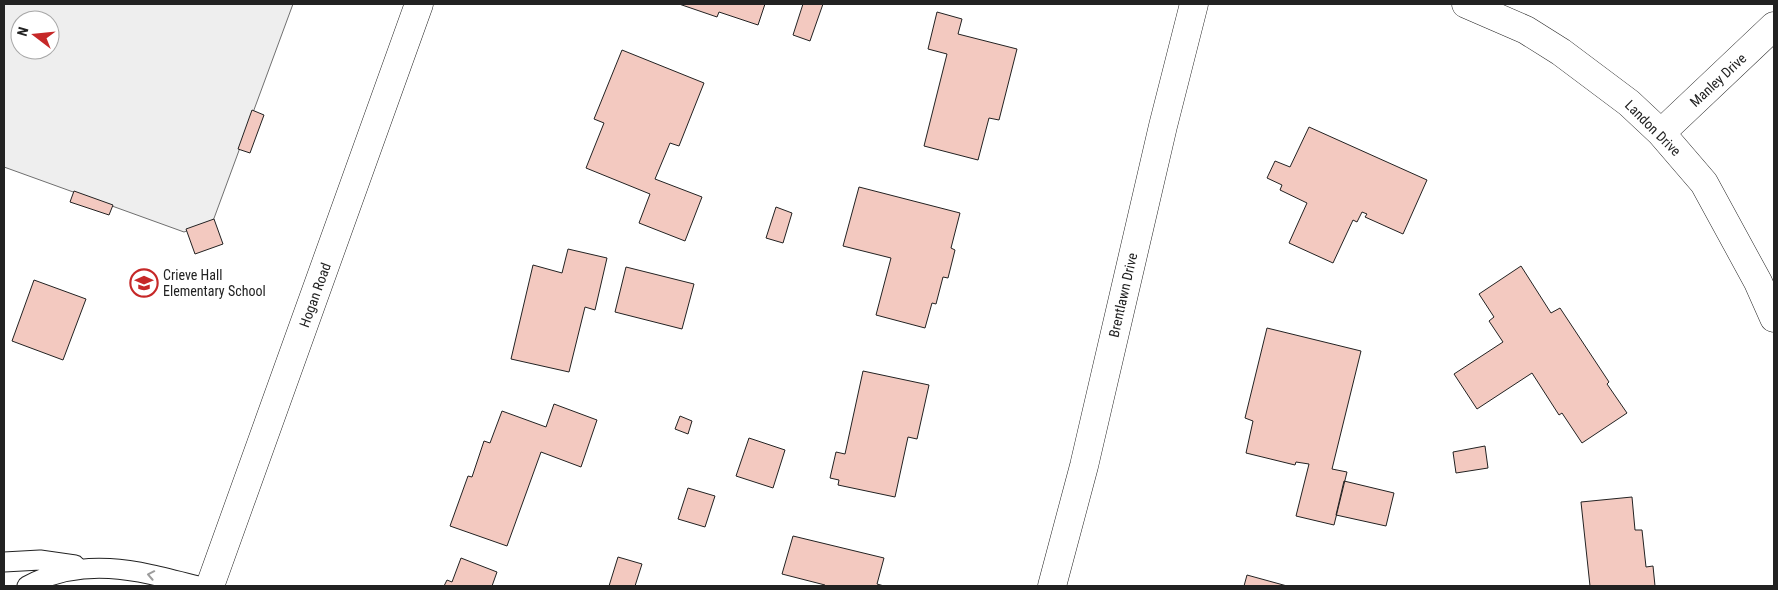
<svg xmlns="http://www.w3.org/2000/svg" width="1778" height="590" viewBox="0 0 1778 590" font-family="'Roboto Condensed',sans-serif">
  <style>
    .green { fill: #eee; stroke: #6f6f6f; fill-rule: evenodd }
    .building { fill: #f3c9c0; stroke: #222 }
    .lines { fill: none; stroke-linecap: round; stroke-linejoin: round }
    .lane-casing { stroke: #222; stroke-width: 21 }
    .street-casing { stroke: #222; stroke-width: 29 }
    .lane { stroke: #fff; stroke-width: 19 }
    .street { stroke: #fff; stroke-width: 28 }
    .oneway { stroke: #9c9c9c }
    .labels { text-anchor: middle; stroke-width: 4; stroke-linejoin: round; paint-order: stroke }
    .street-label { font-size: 14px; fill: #222; stroke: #fff }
    .poi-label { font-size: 14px; fill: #222; stroke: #fff; text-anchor: start }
  </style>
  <rect width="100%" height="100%" fill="#fff"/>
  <!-- green -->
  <path class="green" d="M4,4H293L213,221L184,232L4,167ZM20,20H50V50H20Z"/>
  <!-- building -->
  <path class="building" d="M679,4H765L758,25L719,12L717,17Z
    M803,4H823L810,41L793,35Z
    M937,12L962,19L958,34L1017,49L999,120L989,118L978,160L924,146L947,54L928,49Z
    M622,50L704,83L679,146L670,143L655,179L702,197L685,241L639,223L650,194L586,168L604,123L594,119Z
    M252,110L264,115L250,153L238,149Z
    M1309,127L1427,180L1403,234L1365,217L1367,214L1362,212L1357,222L1353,220L1333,263L1289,243L1307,203L1280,190L1282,185L1267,178L1275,161L1290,167Z
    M859,187L960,213L951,248L955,250L948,278L943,277L936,304L932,303L925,328L876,315L891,258L843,246Z
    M74,191L113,205L109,215L70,202Z
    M776,207L792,213L783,243L766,238Z
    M214,219L223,244L195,254L186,229Z
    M568,249L607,258L595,310L585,307L569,372L511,359L533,265L562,273Z
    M1521,266L1551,313L1560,308L1609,382L1607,384L1627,413L1582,443L1562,413L1559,415L1532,373L1477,409L1454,374L1503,342L1489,321L1494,317L1479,294Z
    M626,267L694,284L682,329L615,312Z
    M34,280L86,299L63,360L12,341Z
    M1267,328L1361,351L1332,469L1347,472L1334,525L1296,516L1309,464L1296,462L1295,465L1246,453L1253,421L1245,418Z
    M863,371L929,385L917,439L908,437L895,497L838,485L839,480L830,478L836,452L845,454Z
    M554,404L597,420L581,467L541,452L507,546L450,526L468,476L472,477L484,441L490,443L502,411L546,427Z
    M680,416L692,421L688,434L675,429Z
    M749,438L785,450L773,488L736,476Z
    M1485,446L1488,468L1456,473L1453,452Z
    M1344,481L1394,493L1386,526L1336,515Z
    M688,488L715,496L705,527L678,519Z
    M1632,497L1635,530H1642L1646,567L1653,566L1655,586H1590L1581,502Z
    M793,536L884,558L877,584L884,586H824L825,585L782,574Z
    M618,557L642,564L635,586H609Z
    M461,558L497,572L492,586H444L447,580L452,582Z
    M1247,575L1287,586H1244Z"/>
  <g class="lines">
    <!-- lane casing -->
    <g class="lane-casing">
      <path id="lane" d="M4,562L40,560L75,565
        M27,586C84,555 140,571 198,586"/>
    </g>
    <!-- street casing -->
    <g class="street-casing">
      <path id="street" d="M1466,4L1526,30L1561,52L1629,103L1661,133L1704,183L1758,282L1774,318
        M1661,133L1774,26
        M210,586L419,4
        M1052,586L1084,466L1163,126L1194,4"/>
    </g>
    <!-- lane -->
    <use href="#lane" class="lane"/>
    <!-- street -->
    <use href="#street" class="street"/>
  </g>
  <!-- one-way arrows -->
  <defs><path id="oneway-chevron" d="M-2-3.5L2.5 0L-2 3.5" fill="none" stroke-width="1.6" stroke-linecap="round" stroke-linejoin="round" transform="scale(1.25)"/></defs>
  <use class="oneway" href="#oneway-chevron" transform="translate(151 575) rotate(-169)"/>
  <!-- icons -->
  <defs>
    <g id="school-ring" transform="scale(1.4375)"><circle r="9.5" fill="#fff" stroke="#c62828" stroke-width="1.5"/><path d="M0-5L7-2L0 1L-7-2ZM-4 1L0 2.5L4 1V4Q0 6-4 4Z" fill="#c62828"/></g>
  </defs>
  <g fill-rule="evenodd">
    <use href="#school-ring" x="144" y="283"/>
  </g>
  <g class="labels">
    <!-- street labels -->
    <g class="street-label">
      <text transform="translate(1718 80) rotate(-43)" y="5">Manley Drive</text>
      <text transform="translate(1653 128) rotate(45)" y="5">Landon Drive</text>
      <text transform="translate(315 295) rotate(-70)" y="5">Hogan Road</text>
      <text transform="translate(1123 295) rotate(-77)" y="5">Brentlawn Drive</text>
    </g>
    <!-- poi labels -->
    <g class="poi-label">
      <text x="163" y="280">Crieve Hall<tspan x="163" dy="16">Elementary School</tspan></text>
    </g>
  </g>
  <!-- border -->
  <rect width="1778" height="590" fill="none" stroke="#222222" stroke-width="10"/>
  <!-- north arrow -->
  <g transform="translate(35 35) rotate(286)"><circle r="24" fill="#ffffff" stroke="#a7a7a7"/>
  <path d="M0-4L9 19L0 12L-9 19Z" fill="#c62828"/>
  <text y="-8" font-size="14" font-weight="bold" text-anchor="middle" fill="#222222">N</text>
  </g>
</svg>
